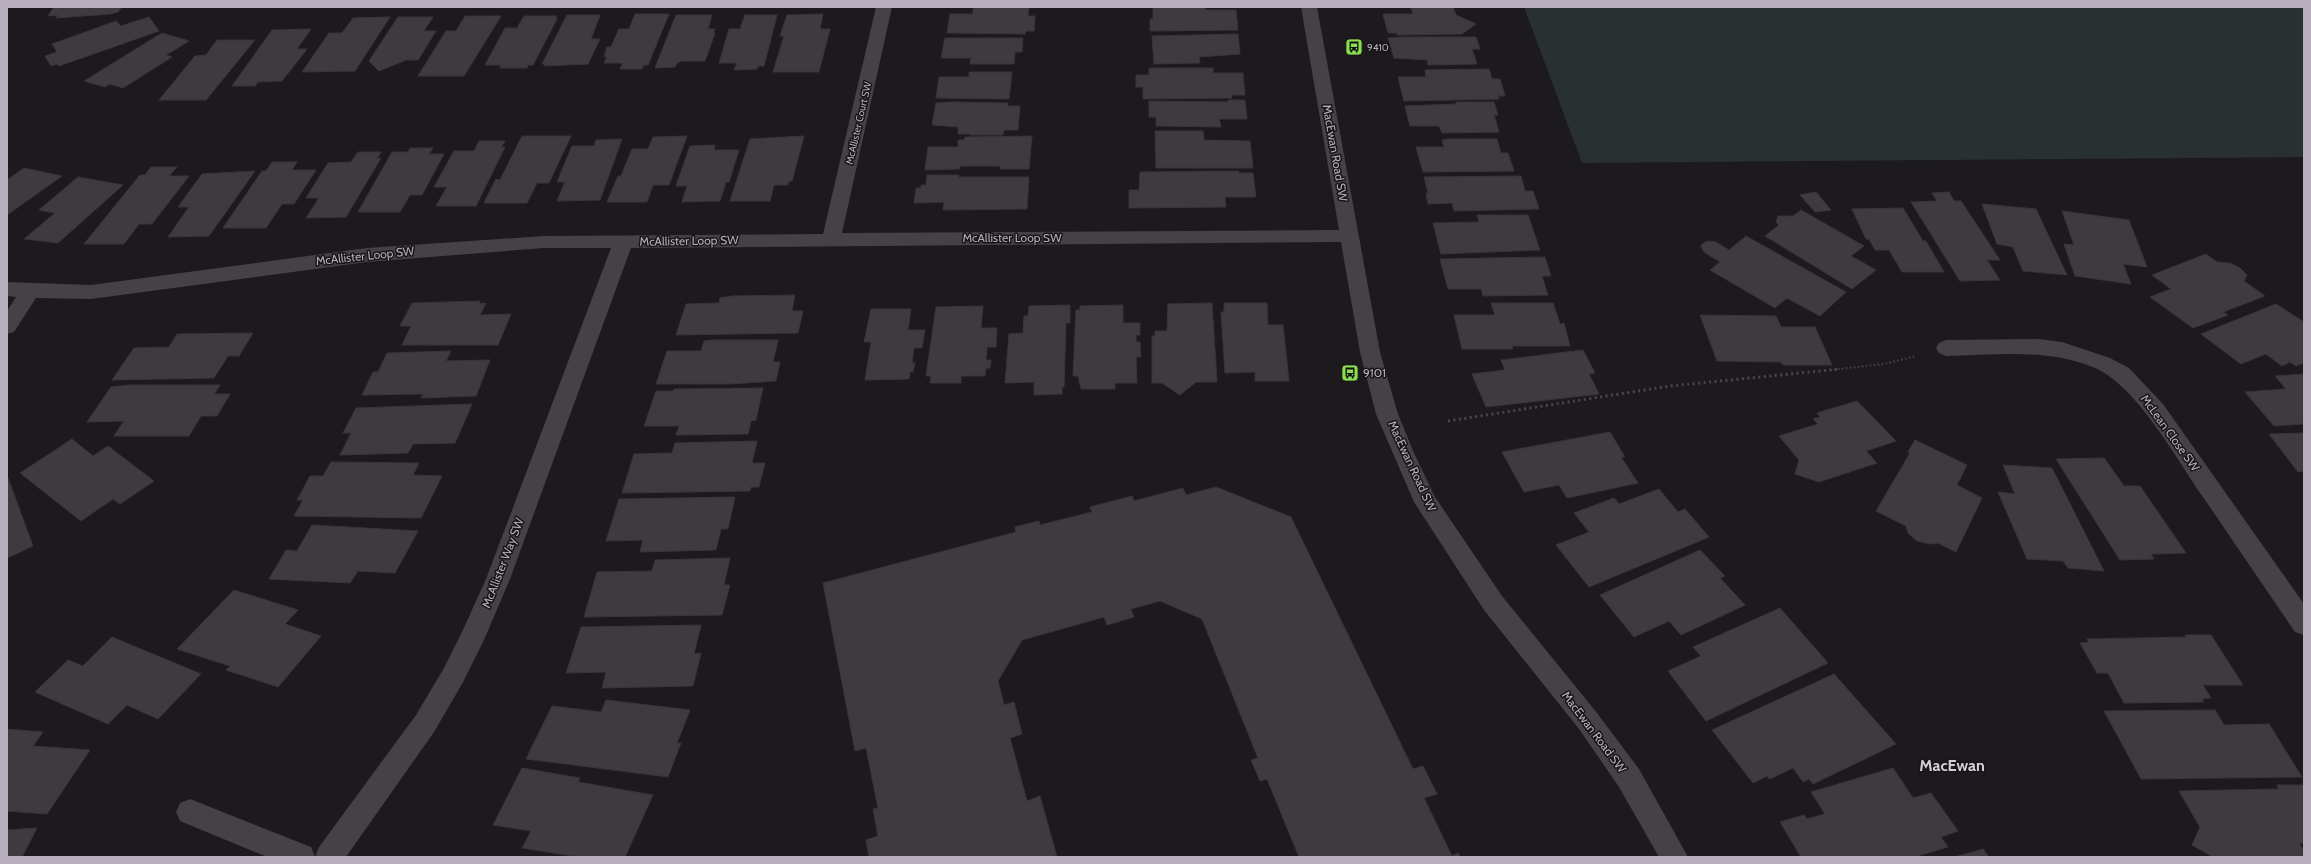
<svg xmlns="http://www.w3.org/2000/svg" width="2311" height="864" viewBox="0 0 2311 864" font-family="Cabin,sans-serif">
  <style>
    .green { fill: #293031 }
    .building { fill: #3d3b3e; stroke: #383538 }
    .lines { fill: none; stroke-linecap: round; stroke-linejoin: round }
    .path-far1 { stroke: #4a464d; stroke-width: 2; stroke-dasharray: 1.5 2.5; stroke-linecap: butt }
    .path { stroke: #4a464d; stroke-width: 3; stroke-dasharray: 2 3.5; stroke-linecap: butt }
    .minor { fill: #454146; fill-rule: evenodd }
    .labels { text-anchor: middle; stroke-width: 3; stroke-linejoin: round; paint-order: stroke }
    .far-poi-label { font-size: 10px; fill: #b6aeba; stroke: #171517; text-anchor: start }
    .far-street-label { font-size: 10px; fill: #b6aeba; stroke: #171517 }
    .street-label { font-size: 12px; fill: #b6aeba; stroke: #171517 }
    .poi-label { font-size: 12px; fill: #b6aeba; stroke: #171517; text-anchor: start }
    .near-neighbourhood-label { font-size: 16px; font-weight: bold; fill: #d4cfd7; stroke: #171517 }
  </style>
  <rect width="100%" height="100%" fill="#1c1a1c"/>
  <!-- green -->
  <path class="green" d="M1524,7H2304V157L1582,163Z"/>
  <!-- building -->
  <path class="building" d="M54,7H122L118,12L110,14L56,18L58,15L48,16Z
    M1029,7L1028,16H1035L1034,31H1026L1025,34L947,33L950,14H973V8Z
    M1153,7H1205L1206,10H1236L1238,30L1150,31V19H1153Z
    M1453,7L1456,15L1476,24L1462,34L1397,35V33H1388L1383,14H1413L1411,8Z
    M635,14H669L648,65H644L642,69H620L623,63H604L607,57H604L607,47H611L619,29H629Z
    M823,14L820,29H830L819,72H773L784,36H780L787,15Z
    M567,15H600L591,39H600L588,64L544,66L545,64H542Z
    M676,15H712L708,29H715L713,33H715L705,61H682L677,63L675,67L655,68Z
    M745,15H777L764,66H758L757,69L734,70L737,63H719L729,29H740Z
    M465,16H501L464,76H418L446,31H456Z
    M524,16H557L555,19H557L533,65H528L527,68H500L501,65H485L505,28H517Z
    M149,17L159,31L59,66L57,64L51,66L45,56L57,52L52,44L116,21L121,26Z
    M390,17L355,71L302,72L329,33H342L353,18Z
    M398,17H433L424,31H436L418,60H406L379,71L369,61Z
    M311,29L297,49H307L282,81L258,82L255,86H232L272,30Z
    M162,33L189,41L166,55L172,57L123,88L110,84L105,87L84,81Z
    M1238,34L1240,54L1199,57L1200,63L1154,64L1152,36Z
    M1405,37H1476L1480,49H1472L1477,64L1428,65L1427,60L1394,58L1388,38Z
    M945,38H1023L1022,52H1015L1014,64H970L971,58H941Z
    M217,40H255L206,100H159L195,56L206,55Z
    M1149,68H1213V73H1243L1245,95H1231L1232,98L1143,99V87H1136V75H1149Z
    M1489,69L1492,79H1500L1505,96H1498L1499,99L1404,101L1398,77H1426L1425,70Z
    M969,72H1012L1009,99L936,98L939,77H969Z
    M1228,100H1245L1247,119H1219L1221,127L1156,126V117H1149V101L1228,102Z
    M952,102L1008,103L1007,106H1020L1018,130H1004L1003,135H970V134H958V127L932,125L936,103Z
    M1456,102H1494L1498,115H1494L1499,132L1442,133L1439,126H1410L1405,106L1456,104Z
    M1155,131H1203L1204,140L1250,141L1253,168H1156Z
    M522,136H571L549,183H537L527,203H484L496,179L500,180Z
    M687,136L669,185H653L647,202H607L618,176H621L632,149H648L653,137Z
    M804,136L792,181H789L788,185H774L770,201H730L750,139Z
    M1032,136L1029,169H1000V166H960V169L925,170L928,147H958V140H964L965,137Z
    M622,139L600,200L557,201L565,182H557L572,146H594L596,140Z
    M1448,139H1497L1501,153H1508L1514,171L1423,172L1416,147H1444L1442,140Z
    M479,141H505L501,147H505L476,206H436L447,187H434L454,151H474Z
    M715,145L714,150H739L729,182H726L720,201L682,202L687,186H676L690,146Z
    M410,148H433L429,154H444L422,195H410L400,212H358L392,152H408Z
    M358,152H381L377,159L381,158L346,217L306,218L319,198H306L328,163L351,162Z
    M272,162H297L292,170H316L294,204H282L266,228H223L262,171H266Z
    M151,167H177L169,176H189L152,224H139L124,244H84L140,175H145Z
    M24,168L62,176L7,215V180Z
    M255,171L209,236L168,237L189,207H178L202,174Z
    M1238,171L1239,173H1253L1256,197H1225L1226,207L1129,208V190H1139L1140,172Z
    M927,175H959L958,177H1029L1027,209L943,210L944,202L914,203L916,188H921V185H926Z
    M1521,176L1525,191H1533L1539,209L1454,211L1452,203L1428,204L1426,193H1428L1424,177Z
    M78,177L123,185L58,243L24,239L55,213L39,210Z
    M1816,192L1831,210L1815,212L1800,195Z
    M1949,192L1954,201H1961L2000,260H1987L2000,280L1960,281L1911,202L1937,201L1932,193Z
    M1982,204L2036,209L2067,275L2023,271L2013,247L1997,244Z
    M1903,208L1923,241H1926L1944,272H1902L1889,250H1875L1869,239H1866L1852,209Z
    M1801,210L1864,246L1851,256L1876,270L1852,289L1765,236L1779,225L1776,222L1778,216H1793Z
    M2062,211L2129,220L2147,267L2123,264L2131,284L2075,276L2064,244L2074,245Z
    M1477,215H1528L1540,250L1441,254L1433,223L1479,222Z
    M1746,236L1846,292L1820,316L1787,298L1775,308L1710,270L1720,262L1704,252L1701,247L1702,244L1708,241L1716,242L1729,250Z
    M2206,254L2217,262L2230,263L2240,268L2247,275L2244,281L2265,296L2223,312L2228,315L2193,328L2150,297L2171,289L2152,275Z
    M1545,257L1551,276H1542L1548,295L1483,296L1481,289H1448L1440,259Z
    M795,295L792,311H803L798,333L676,335L686,304L719,303L720,298L732,296Z
    M480,301L479,304L486,303L480,315L511,314L498,345H402L411,326H400L412,303Z
    M1212,303L1217,382H1196L1180,395L1162,383H1152V336H1155V331H1167L1168,304Z
    M1224,303H1267L1268,325H1283L1289,381H1255V372L1225,373L1221,312H1224Z
    M1491,303H1553L1560,324L1564,323L1570,346H1512L1513,349H1462L1454,315H1495Z
    M2276,304L2304,322V363L2296,366L2290,362L2282,366L2266,354L2241,364L2201,334Z
    M1070,305V323H1066L1064,387H1062V394L1034,395V382L1005,383L1009,334L1023,333L1024,316H1028L1029,306Z
    M1123,305V323H1140V335H1136V342H1140L1141,357H1136L1137,383H1115V389H1081L1078,376H1073L1076,310H1080V306Z
    M983,306L981,328H997L996,347H987L986,360H991L990,368H986L985,376H961V383H930L931,376H926L936,307Z
    M871,309H911L908,330H925L922,348H914L912,363H915L913,372H910L909,379L865,380L871,342H864Z
    M1700,315L1776,316L1781,327H1815L1832,365H1783L1781,362L1717,361Z
    M253,333L239,356H228L214,378L112,380L134,348L169,347L177,334Z
    M714,340H778L773,362H780L776,381L730,384H656L667,351H701L704,341Z
    M1583,350L1595,373L1589,374L1599,394L1486,407L1472,374L1505,370L1501,360Z
    M451,351L446,361L490,360L476,396L421,398L423,394L362,395L373,372H378L387,353Z
    M2304,374V424L2274,426L2245,392L2286,389L2275,376Z
    M130,385H220L214,394H230L217,416H201L189,436H114L124,421L87,422L111,387Z
    M763,388L756,420L751,421L748,434L676,435L679,426H644L656,391H673L674,389Z
    M1857,401L1896,441L1866,451L1877,463L1819,482L1795,474L1799,460L1779,436L1818,424L1813,419L1820,417L1817,413Z
    M472,404L455,443L413,444L408,453L340,455L351,433H343L356,408Z
    M1610,432L1625,457H1621L1638,483L1567,498L1559,485L1524,492L1502,452Z
    M2304,433V471L2298,472L2269,434Z
    M72,439L93,456L108,446L154,481L120,504L113,499L81,521L20,473Z
    M1915,440L1967,465L1957,485L1982,498L1956,552L1938,543L1930,544L1917,541L1908,533L1906,526L1876,511L1910,453L1908,452Z
    M757,441L752,463H765L759,487H751L750,491L622,493L634,454L672,453L675,443Z
    M2104,458L2124,486H2140L2186,553L2151,554L2154,559L2120,560L2056,459Z
    M331,462L419,463L413,475L442,476L421,518L294,516L303,500H297L310,476H323Z
    M2003,465L2052,468L2104,571L2068,568L2063,561L2027,559L1998,492L2015,494Z
    M8,478L33,546L7,558V479Z
    M1216,487L1291,517L1413,769L1423,766L1437,794L1424,798L1452,856L1458,853L1460,857H1299L1267,779L1260,781L1251,760L1258,758L1202,619L1160,601L1131,609L1134,617L1107,625L1104,617L1022,640L998,681L1004,705L1014,702L1022,734L1010,738L1027,801L1040,796L1057,857H869L866,840L878,836L873,809L878,808L866,748L855,751L823,583L1016,532L1015,527L1039,521L1040,525L1092,512L1090,507L1132,496L1134,501L1183,488L1186,495Z
    M1659,489L1678,512L1685,509L1709,537L1589,587L1556,545L1589,532L1574,513L1614,498L1619,504Z
    M735,497L728,529H721L716,550L640,552L643,540L606,541L619,499Z
    M312,525L418,531L395,573L358,571L350,583L269,579L286,550L297,551Z
    M1700,550L1725,576L1720,578L1745,605L1681,635L1669,621L1634,637L1600,595Z
    M730,558L724,585H730L722,615L584,617L597,572L652,571L655,560Z
    M234,590L298,610L285,624L321,636L278,687L226,670L230,666L177,649Z
    M1780,608L1828,663L1706,721L1668,671L1701,656L1693,647Z
    M701,625L694,654L701,653L693,686L602,688L606,672L566,673L581,627Z
    M2185,635H2211L2243,685H2203L2211,698L2202,699L2204,702L2124,703L2108,673H2097L2080,643L2089,642L2087,639L2187,637Z
    M112,637L201,674L158,719L127,705L108,724L35,692L68,660L83,666Z
    M1834,674L1896,744L1813,784L1809,779L1803,782L1793,768L1770,779L1767,776L1753,783L1712,730Z
    M606,700L690,710L677,743H681L668,777L526,759L552,706L601,712Z
    M2215,710L2224,725L2269,724L2302,777L2141,779L2104,711Z
    M7,729L43,732L33,746L90,750L47,814L7,811Z
    M522,768L580,778L578,782L653,795L625,857H579L522,848L531,831L493,825Z
    M1893,768L1913,798L1931,793L1958,831L1941,837L1948,847L1914,857H1801L1780,822L1804,815L1807,819L1825,814L1811,792Z
    M2277,785H2304V843H2299L2304,851V857H2213L2192,845L2200,827L2179,791L2279,789Z
    M37,828L22,857H7V830Z
    M1983,849L1989,857H1955Z"/>
  <g class="lines">
    <!-- path-far1 -->
    <path class="path-far1" d="M1830,370L1884,364L1916,356"/>
    <!-- path -->
    <path class="path" d="M1448,421L1670,386L1840,369"/>
    <!-- minor -->
    <path class="minor" d="M876,7H892L842,233L1339,230L1301,7H1317L1380,352L1398,414L1414,453L1435,497L1502,596L1597,713L1639,769L1688,857H1659L1619,787L1579,729L1484,610L1414,502L1376,414L1360,352L1341,242L631,248L510,579L484,640L462,684L434,732L346,857H267L180,821L176,812L180,803L190,799L311,847L315,857L319,847L416,715L444,668L461,634L486,579L611,248H544L367,262L91,299L36,298L14,332L7,334V311L16,297L7,296V282L91,285L367,248L544,236L823,234Z
      M2039,339L2062,342L2110,358L2129,368L2163,404L2304,604V635L2295,632C2264,587 2234,542 2203,497C2177,460 2137,386 2095,368C2049,348 1996,355 1946,356L1939,353L1936,348L1939,343L1946,340Z"/>
  </g>
  <!-- icons -->
  <defs>
    <g id="bus-square" transform="scale(0.9)"><rect x="-9" y="-9" width="18" height="18" rx="4" fill="#8bde51" stroke="#171517"/><path d="M-5-6H5V4H4V6H2V4H-2V6H-4V4H-5ZM-3.5-4V0h7V-4ZM-3.5 1.2v1.5H-2V1.2ZM2 1.2v1.5H3.5V1.2Z" fill="#111"/></g>
  </defs>
  <g fill-rule="evenodd">
    <use href="#bus-square" x="1354" y="47"/>
    <use href="#bus-square" x="1350" y="373"/>
  </g>
  <g class="labels">
    <!-- far-poi labels -->
    <g class="far-poi-label">
      <text x="1367" y="51">9410</text>
    </g>
    <!-- far-street labels -->
    <g class="far-street-label">
      <text transform="translate(858 123) rotate(-77)" y="4">McAllister Court SW</text>
    </g>
    <!-- street labels -->
    <g class="street-label">
      <text transform="translate(1335 153) rotate(80)" y="4">MacEwan Road SW</text>
      <text x="1012" y="242">McAllister Loop SW</text>
      <text transform="translate(689 241) rotate(-1)" y="4">McAllister Loop SW</text>
      <text transform="translate(365 256) rotate(-6)" y="4">McAllister Loop SW</text>
      <text transform="translate(2170 433) rotate(54)" y="4">McLean Close SW</text>
      <text transform="translate(1412 466) rotate(65)" y="4">MacEwan Road SW</text>
      <text transform="translate(503 563) rotate(-69)" y="4">McAllister Way SW</text>
      <text transform="translate(1594 732) rotate(53)" y="4">MacEwan Road SW</text>
    </g>
    <!-- poi labels -->
    <g class="poi-label">
      <text x="1363" y="377">9101</text>
    </g>
    <!-- near-neighbourhood labels -->
    <g class="near-neighbourhood-label">
      <text x="1952" y="771">MacEwan</text>
    </g>
  </g>
  <!-- border -->
  <rect width="2311" height="864" fill="none" stroke="#b6aeba" stroke-width="16"/>
</svg>
